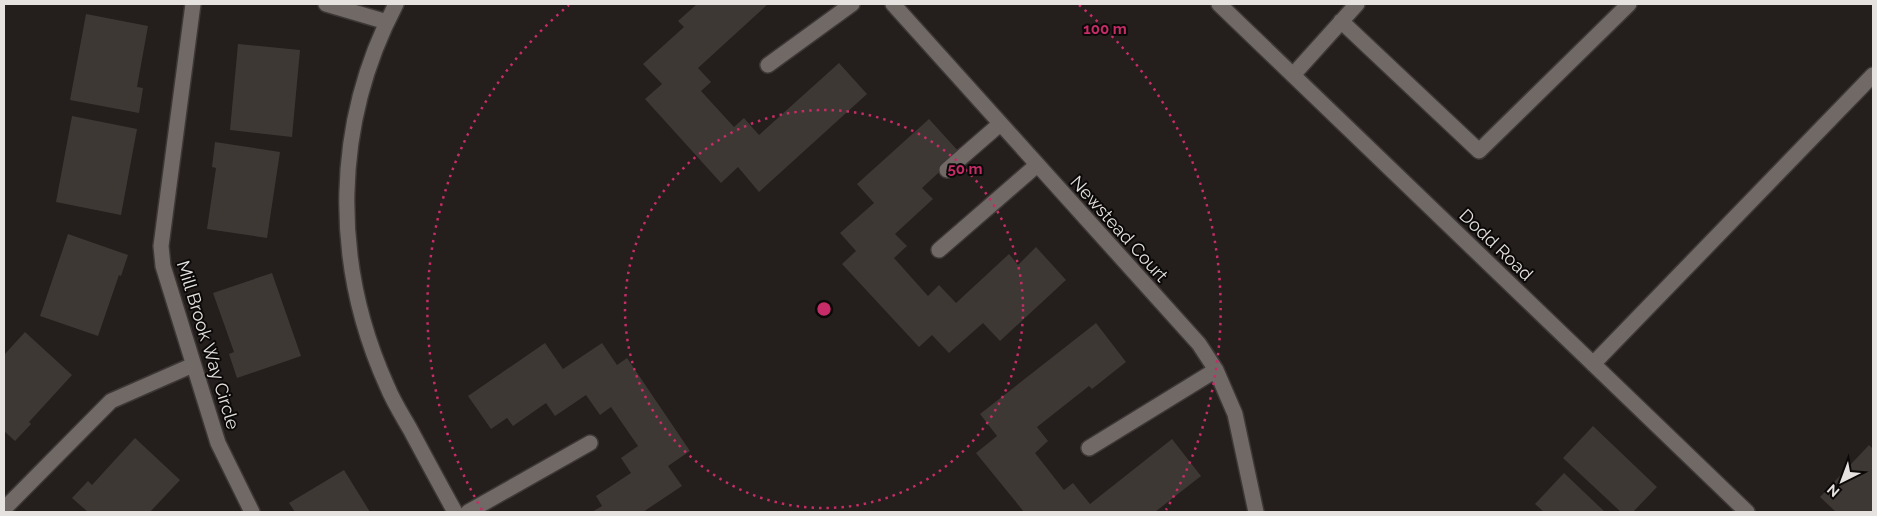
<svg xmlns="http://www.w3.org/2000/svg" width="1877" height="516" viewBox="0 0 1877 516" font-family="Raleway,sans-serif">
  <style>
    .building { fill: #3e3835 }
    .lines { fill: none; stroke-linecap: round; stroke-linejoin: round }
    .lane-casing { stroke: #3d3837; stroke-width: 18 }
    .street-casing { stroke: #3d3837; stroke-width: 18 }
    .lane { stroke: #706966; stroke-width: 15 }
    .street { stroke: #706966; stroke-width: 15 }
    .ring { fill: none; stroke: #c62c68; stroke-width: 2.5; stroke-dasharray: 2.5 5 }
    .labels { text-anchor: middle; stroke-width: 4; stroke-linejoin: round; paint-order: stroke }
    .street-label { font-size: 18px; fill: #e6e2e0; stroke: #0b0908 }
    .centre { fill: #c62c68; stroke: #0b0908; stroke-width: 2.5 }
    .ring-label { font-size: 15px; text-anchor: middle; font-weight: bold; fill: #c62c68; stroke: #0b0908; stroke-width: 4; stroke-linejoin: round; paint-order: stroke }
  </style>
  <rect width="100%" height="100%" fill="#241e1c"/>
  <!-- building -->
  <path class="building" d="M697,4H768L698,68L711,82L701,91L734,127L744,118L759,135L839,63L867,94L759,192L738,167L721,183L645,99L662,84L643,64L684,27L678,21Z
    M86,14L148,26L137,87L143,88L139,113L70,100Z
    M238,44L300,50L292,137L230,130Z
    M72,116L137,129L121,215L56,202Z
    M929,119L960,153L922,188L933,199L895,234L907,246L894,258L928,296L939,285L956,303L1009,254L1018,265L1036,247L1066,280L1000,341L983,323L949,353L932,335L919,347L842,264L856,251L840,233L874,203L857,184Z
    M215,142L280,152L267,238L207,229L216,168L212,167Z
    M68,234L128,255L121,276L119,275L98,336L40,316Z
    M272,273L301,356L237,378L229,354L234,352L213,293Z
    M1096,323L1126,362L1092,389L1089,386L1037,427L1048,441L1035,453L1064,490L1073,483L1090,504L1172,439L1201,476L1155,512H1024L976,453L997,436L980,414Z
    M25,332L72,375L29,422L31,424L15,441L4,431V355Z
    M545,343L563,369L602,343L617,365L627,358L690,451L668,466L682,486L643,512H592L602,506L596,496L631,473L621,458L638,446L611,407L600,415L586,395L555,416L546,403L513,426L507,418L491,429L468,396Z
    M1593,426L1657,487L1633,512H1621L1563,458Z
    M135,438L180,480L150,512H88L72,498L88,481L92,485Z
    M1869,445L1873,449V512H1836L1820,497Z
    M344,470L370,512H295L289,503Z
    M1564,473L1605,512H1544L1535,504Z"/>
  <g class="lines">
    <!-- lane casing -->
    <g class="lane-casing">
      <path id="lane" d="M1341,21L1479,151L1629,4
        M1293,75L1357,4
        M939,250L1037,165
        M468,512L590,443"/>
    </g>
    <!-- street casing -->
    <g class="street-casing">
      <path id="street" d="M193,4L161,246L163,266L218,443L252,512
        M326,4L387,22
        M396,4C333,124 331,262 387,386C393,401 402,415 410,429C425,457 440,485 455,512
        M893,4L1199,344L1216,370L1235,414L1256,512
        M1219,4L1747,512
        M768,65L852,4
        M947,170L1000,124
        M1593,364L1873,75
        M1089,448L1216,370
        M4,509L111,401L193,365"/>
    </g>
    <!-- lane -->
    <use href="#lane" class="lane"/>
    <!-- street -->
    <use href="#street" class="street"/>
  </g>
  <!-- distance rings -->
  <g class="ring">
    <circle cx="824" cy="309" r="199"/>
    <path d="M482 510A397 397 0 0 1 569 5M1079 5A397 397 0 0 1 1166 510"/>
  </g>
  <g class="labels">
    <!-- street labels -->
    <g class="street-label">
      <text transform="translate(1119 229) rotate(48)" y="6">Newstead Court</text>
      <text transform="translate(1496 245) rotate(44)" y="6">Dodd Road</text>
      <text transform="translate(208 345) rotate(73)" y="6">Mill Brook Way Circle</text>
    </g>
  </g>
  <circle cx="824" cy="309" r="8" class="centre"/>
  <g class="ring-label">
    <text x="1105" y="34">100 m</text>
    <text x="965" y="174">50 m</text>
  </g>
  <!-- border -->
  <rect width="1877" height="516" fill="none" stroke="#e6e2e0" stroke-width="10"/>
  <!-- north arrow -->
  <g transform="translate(1842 481) rotate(222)" stroke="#0b0908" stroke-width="4" paint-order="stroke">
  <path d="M0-4L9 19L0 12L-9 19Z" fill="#e6e2e0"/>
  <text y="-8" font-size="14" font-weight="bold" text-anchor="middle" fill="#e6e2e0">N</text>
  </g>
</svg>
